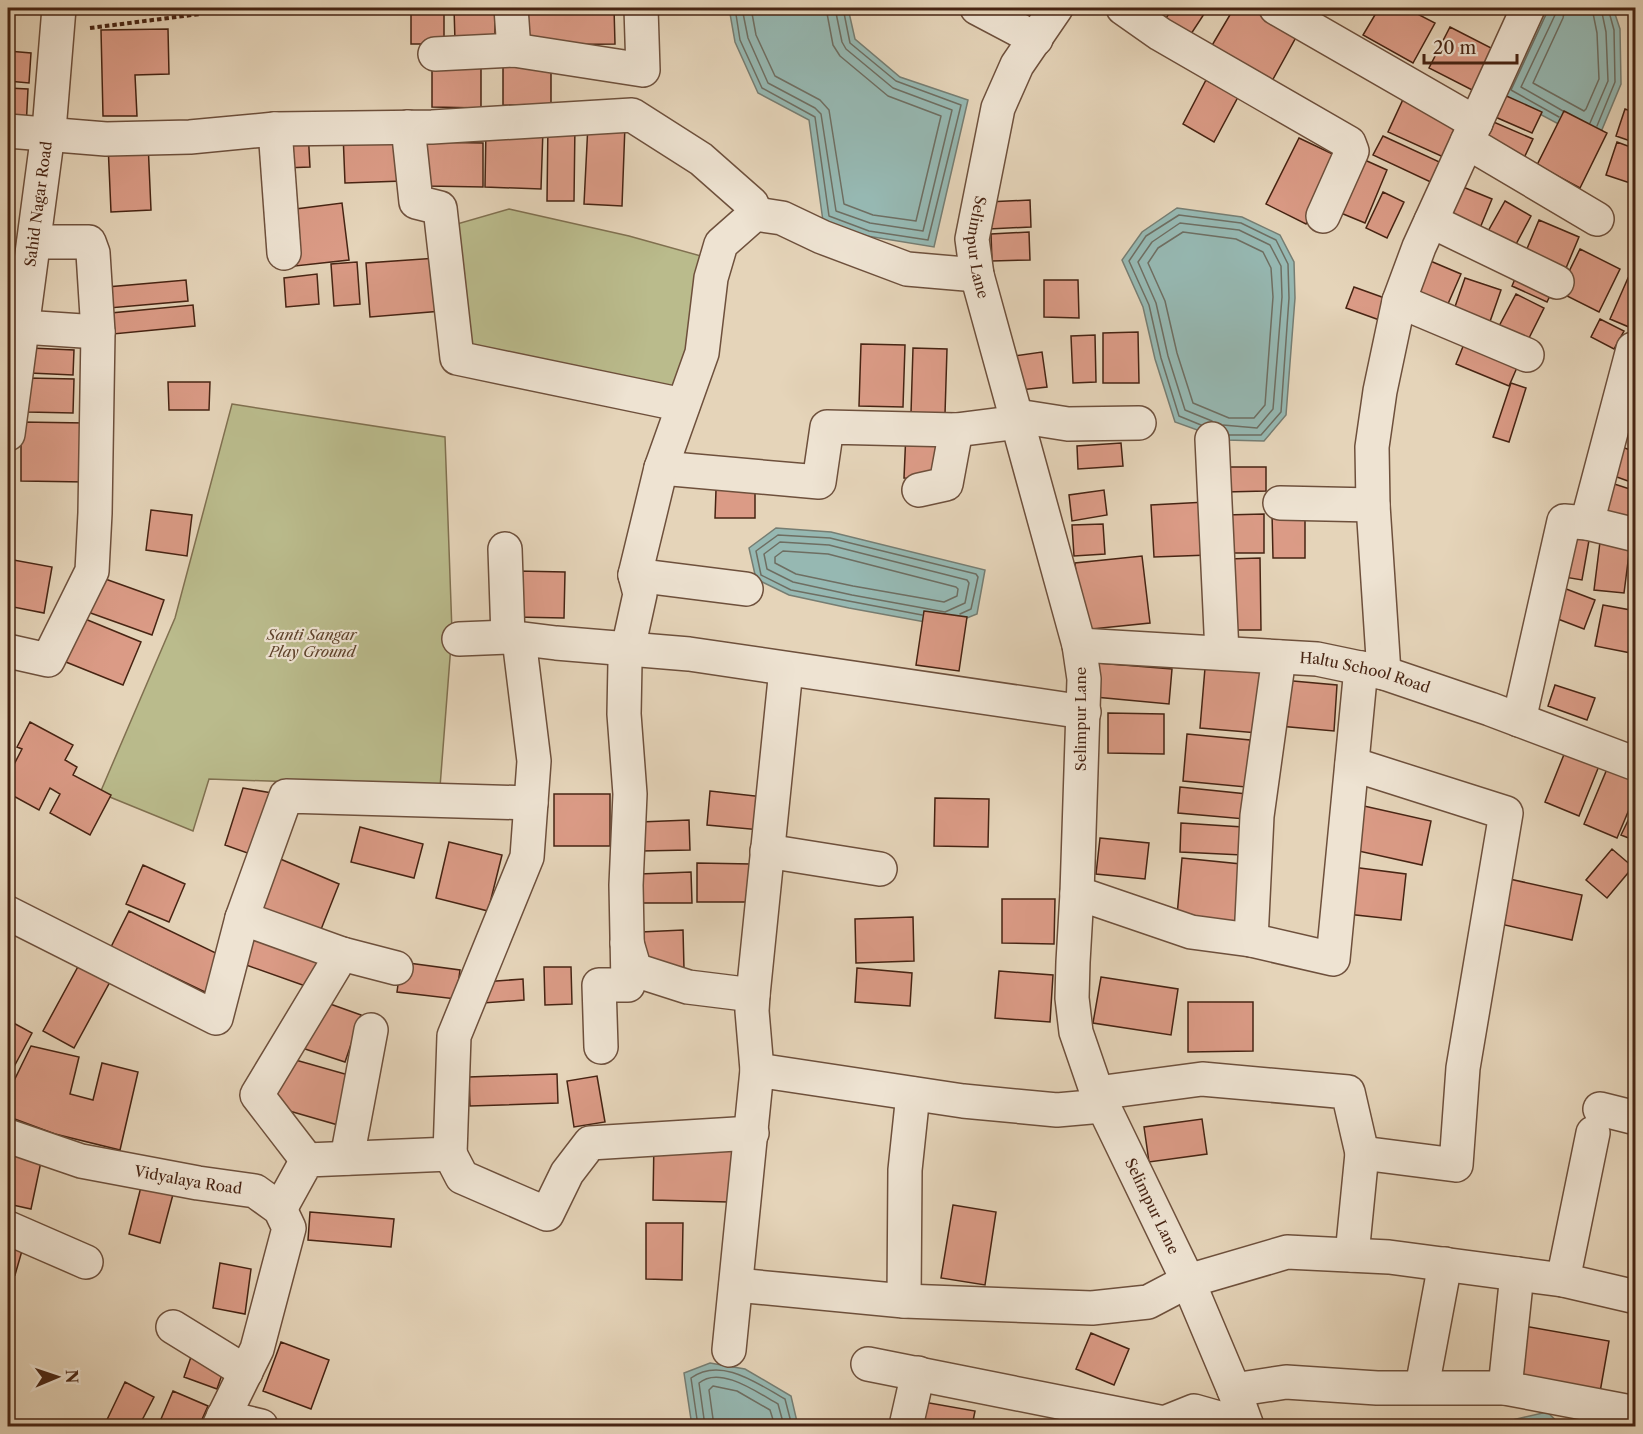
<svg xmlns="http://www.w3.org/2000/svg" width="1643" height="1434" viewBox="0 0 1643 1434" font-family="'Libre Caslon Text',serif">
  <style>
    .green { fill: #babb8c; stroke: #807050; stroke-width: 1.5 }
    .water { fill: #96b8b2; stroke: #767d72; stroke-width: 1.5 }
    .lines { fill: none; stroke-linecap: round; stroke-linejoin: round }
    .shore { stroke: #6e6e62; stroke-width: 1.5 }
    .building { fill: #db9b86; stroke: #472413; stroke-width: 1.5 }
    .minor-casing { stroke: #6e503c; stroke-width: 36 }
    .tertiary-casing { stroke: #6e503c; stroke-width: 36 }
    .path { stroke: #472413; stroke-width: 4; stroke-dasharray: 4.5 3; stroke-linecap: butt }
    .minor { stroke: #eee3d2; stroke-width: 33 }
    .tertiary { stroke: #eee3d2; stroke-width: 33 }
    .labels { text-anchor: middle; stroke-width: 4.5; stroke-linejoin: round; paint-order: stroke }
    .street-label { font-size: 15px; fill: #472413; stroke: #eee3d2 }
    .park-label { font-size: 15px; font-style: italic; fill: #5e422b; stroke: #eee3d2 }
  </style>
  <rect width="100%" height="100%" fill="#e5d4b9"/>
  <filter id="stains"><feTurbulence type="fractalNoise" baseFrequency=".00333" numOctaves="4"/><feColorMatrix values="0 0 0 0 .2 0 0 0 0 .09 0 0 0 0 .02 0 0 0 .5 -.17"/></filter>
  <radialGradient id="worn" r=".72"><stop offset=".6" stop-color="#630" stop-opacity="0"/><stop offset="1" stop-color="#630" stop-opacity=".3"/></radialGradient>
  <!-- green -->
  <path class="green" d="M509,209L629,236L701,256L679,395L468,353L450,226Z
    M232,404L445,437L452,632L440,787L209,779L193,831L100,793L175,618Z"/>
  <!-- water -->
  <path class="water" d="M729,8H848L855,39L900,77L968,100L934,247L867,236L823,221L809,120L758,93L735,42Z
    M1544,8H1613L1620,29L1621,84L1596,144L1502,94Z
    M1177,208L1242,217L1280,235L1294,262L1295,298L1286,415L1264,441L1225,440L1175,422L1155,359L1143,307L1122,260L1142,232Z
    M776,528L831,532L985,570L977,614L947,626L849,608L789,595L756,579L749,548Z
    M710,1363L745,1369L791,1396L798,1426H692L684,1373Z
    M1547,1412L1562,1426H1503L1504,1422Z"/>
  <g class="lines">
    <!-- shore -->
    <path class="shore" d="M735,8L740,40L762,88L815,117L829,216L869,231L928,240L961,105L896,81L850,43L843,8
      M742,8L748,38L768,83L815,108L821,114L836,211L870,223L923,231L952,110L893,88L846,49L842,42L835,8
      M751,8L756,35L775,76L820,100L829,110L844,204L873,215L916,221L941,116L888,96L840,56L833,45L826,8
      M1549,8L1511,90L1559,117
      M1556,8L1555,15L1521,87L1563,111
      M1565,8L1563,18L1533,83L1584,111L1586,109L1599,79L1597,33L1592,8
      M1590,123L1608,81L1606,32L1601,8
      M1597,126L1615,82L1614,30L1608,8
      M1183,232L1236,239L1263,252L1271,268L1273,297L1265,405L1254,418H1229L1193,403L1177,353L1165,301L1148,263L1158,248Z
      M1212,421L1185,410L1168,356L1156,303L1138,262L1152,242L1180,223L1239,230L1270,245L1281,266L1282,297L1273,409L1257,428L1223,425
      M1201,425L1179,416L1161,358L1149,305L1129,261L1146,236L1179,215L1241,223L1276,240L1288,264L1289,298L1281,412L1261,435H1229
      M780,542L829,545L967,580L969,583L965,603L945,612L852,595L793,582L767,569L764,554Z
      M783,551L828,554L956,587L958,589L957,596L944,602L853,586L796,574L775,563V557Z
      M922,615L791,590L761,575L756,551L778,535L830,538L976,574L978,577L971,609L960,614
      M698,1426L691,1378C721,1356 758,1384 785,1399L792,1426
      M705,1426L699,1383C720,1365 758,1393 778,1404L784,1426
      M714,1426L709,1390L713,1386L737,1391L770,1410L775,1426"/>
  </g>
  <!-- building -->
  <path class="building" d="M411,8H444V44H411Z
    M454,8H495V41H455Z
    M523,8H614L615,44L523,45Z
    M1173,8H1208L1191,34L1166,18Z
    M1234,8H1260L1300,30L1272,81L1211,47Z
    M1379,8H1406L1435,23L1413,63L1363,35Z
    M1450,27L1499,52L1478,93L1429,68Z
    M168,29L169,74L135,75L137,116H103L101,30Z
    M8,51L31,53L29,83L8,81Z
    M503,58H551V106L503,105Z
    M432,59H481V108L432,107Z
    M1206,80L1238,97L1214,142L1183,124Z
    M8,88L28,89L26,128L8,127Z
    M1406,93L1468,121L1450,160L1388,132Z
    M1502,94L1542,112L1532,133L1493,116Z
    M1625,109L1636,113V143L1616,136Z
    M1564,111L1607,133L1580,188L1537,165Z
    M1489,120L1533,139L1523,160L1480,141Z
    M548,122L575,123L574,201H547Z
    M588,124L625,125L622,206L584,204Z
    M486,128L543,129L541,189L485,187Z
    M308,130L310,167L284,168L283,132Z
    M401,131L403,181L345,183L343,133Z
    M1383,136L1446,165L1437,185L1373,155Z
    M1299,138L1339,157L1306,224L1266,204Z
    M148,142L151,210L111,212L108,144Z
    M427,142L483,143V187L427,186Z
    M1617,142L1636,149V185L1606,175Z
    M1358,157L1387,170L1365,223L1336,211Z
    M1463,187L1492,199L1480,228L1451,217Z
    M1383,192L1404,202L1387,238L1366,228Z
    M1030,200L1031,227L989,229L987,202Z
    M1505,201L1531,216L1514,248L1487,233Z
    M342,203L349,260L295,266L288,210Z
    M1539,220L1579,237L1561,280L1521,263Z
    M1029,232L1030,260L992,261L991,234Z
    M1580,249L1620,269L1599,312L1559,292Z
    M437,258L442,311L370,317L366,263Z
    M1428,260L1461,274L1444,313L1412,298Z
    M357,262L360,304L334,306L331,264Z
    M1520,267L1556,283L1547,302L1512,286Z
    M317,274L319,304L286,307L284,278Z
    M1465,278L1501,290L1486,333L1450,321Z
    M1628,278L1636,282V330L1610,319Z
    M186,280L188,301L109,308L107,287Z
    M1044,280H1078L1079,318L1044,317Z
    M1354,287L1393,301L1385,322L1346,308Z
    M1516,294L1544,308L1526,344L1497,330Z
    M193,305L195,326L113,334L111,313Z
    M1600,319L1624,331L1614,349L1591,337Z
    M1138,332L1139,383H1103V333Z
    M1468,334L1522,356L1509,386L1456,364Z
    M1095,335L1096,382L1073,383L1071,336Z
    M861,344L905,345L903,407L859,406Z
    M31,348L74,350L73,375L30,373Z
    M913,348L947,349L945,414L911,413Z
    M1042,352L1047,387L1020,390L1015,356Z
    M28,378L74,379L73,413L28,412Z
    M168,382H210L209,410H169Z
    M1511,383L1526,388L1509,442L1493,437Z
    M21,422L86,423V482L21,481Z
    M906,432L943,433L940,479L904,478Z
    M1121,443L1123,466L1078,469L1077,446Z
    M1616,445L1636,452V484L1606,473Z
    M1225,467H1266V491L1225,492Z
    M1602,480L1636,491V530L1591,516Z
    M716,490L755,491V518H715Z
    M1104,490L1107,515L1072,521L1069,495Z
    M1206,502L1209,555L1154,557L1151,505Z
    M151,510L192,515L187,556L146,550Z
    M1272,513H1305V558H1273Z
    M1264,514V553H1225L1224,515Z
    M1103,524L1105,554L1074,556L1072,525Z
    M1568,524L1591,529L1582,580L1558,576Z
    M1600,542L1630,546L1624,593L1594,590Z
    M1142,556L1150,623L1082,630L1075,563Z
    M1260,558L1261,630H1228L1227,559Z
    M8,559L52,567L44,613L8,606Z
    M517,571L565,572L564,618L515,617Z
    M97,576L164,600L152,635L85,611Z
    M1561,587L1595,600L1584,629L1550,616Z
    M1603,605L1636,611V654L1595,646Z
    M924,611L967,617L959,671L916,665Z
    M73,614L141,642L123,685L56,658Z
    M1098,663L1172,669L1169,704L1095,697Z
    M1205,668L1263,673L1258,733L1200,728Z
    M1282,680L1337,685L1334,731L1279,726Z
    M1555,685L1595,698L1587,720L1548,706Z
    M1108,713L1164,714V754L1108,753Z
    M30,722L73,745L65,760L77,767L73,775L111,795L90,835L50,813L60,794L50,788L39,810L8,793V776L22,749L17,747Z
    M1187,734L1250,740L1246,787L1183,781Z
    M1565,752L1599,766L1579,816L1545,802Z
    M1607,769L1636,781V793L1617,838L1584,824Z
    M1180,787L1247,794L1245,819L1178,813Z
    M243,788L278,794L256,856L225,845Z
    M710,791L765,797L761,830L707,825Z
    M554,794H610V846H554Z
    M935,798L989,799L988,847L934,846Z
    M1636,804V841L1621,835Z
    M1364,806L1431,821L1422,865L1354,850Z
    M689,820L690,850L641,851L640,822Z
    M1181,823L1243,827L1242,855L1180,852Z
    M360,827L423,844L414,878L351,862Z
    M1100,838L1149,843L1145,879L1096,874Z
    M449,842L502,855L488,911L436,898Z
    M1612,849L1633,867L1607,898L1586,880Z
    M278,858L339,884L318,937L256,911Z
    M1182,858L1241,864L1235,922L1177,916Z
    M697,863L751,864V902H697Z
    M143,865L185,884L169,922L126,904Z
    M1352,867L1406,874L1401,920L1347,914Z
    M691,872L692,903H640L639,874Z
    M1505,878L1582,895L1572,940L1496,923Z
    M1002,899H1055L1054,944L1002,943Z
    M129,911L222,956L205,992L111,947Z
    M913,917L914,961L856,963L855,919Z
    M246,928L322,955L311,988L235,961Z
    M683,930L684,969L643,970L641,932Z
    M401,962L460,970L456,999L397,992Z
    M80,963L111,980L74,1048L43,1031Z
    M544,967H571L572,1004L545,1005Z
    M857,968L912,973L910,1006L855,1002Z
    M999,971L1053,975L1050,1022L995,1018Z
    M1101,977L1178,989L1171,1035L1093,1023Z
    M523,979L524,1000L483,1003V982Z
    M319,1000L361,1015L345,1062L302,1048Z
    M1188,1002H1253V1051L1188,1052Z
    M8,1020L32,1033L8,1078Z
    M31,1046L79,1057L70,1094L93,1100L102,1063L138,1072L120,1150L55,1134L12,1118L8,1109V1093Z
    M285,1057L352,1076L338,1125L272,1106Z
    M557,1074L558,1103L470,1106L469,1077Z
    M597,1076L605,1122L574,1127L567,1081Z
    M1202,1119L1207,1154L1149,1162L1144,1127Z
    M654,1140H736L728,1202L653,1200Z
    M8,1149L42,1157L31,1209L8,1204Z
    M143,1179L175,1187L160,1243L129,1234Z
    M953,1205L996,1212L985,1285L941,1278Z
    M310,1212L394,1219L391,1247L308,1240Z
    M646,1223H683L682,1280L646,1279Z
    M8,1231L26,1237L15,1275L8,1273Z
    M220,1263L251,1269L245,1314L213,1308Z
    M1519,1325L1609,1341L1599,1398L1508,1382Z
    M1091,1333L1129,1349L1114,1385L1076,1369Z
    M281,1342L329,1360L311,1409L263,1391Z
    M192,1354L225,1366L217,1389L184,1377Z
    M125,1382L154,1397L139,1426H104Z
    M173,1391L208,1406L199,1426H158Z
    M918,1401L975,1411L972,1426H913Z"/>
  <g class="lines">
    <!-- minor casing -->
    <g class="minor-casing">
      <g id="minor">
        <path d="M511,8L514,50"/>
        <path d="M977,8L1036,39"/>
        <path d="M1123,8L1160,34L1349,143L1352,151L1323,216"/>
        <path d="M1276,8L1476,123"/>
        <path d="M435,54L514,50L643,70L641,8"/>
        <path d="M408,127L416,202L440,208L457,358L683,405"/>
        <path d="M275,129L284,253"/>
        <path d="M8,131L106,139L190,137L275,129L432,127L632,115L701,159L752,204L755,214"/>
        <path d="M1467,142L1597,219"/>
        <path d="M1431,221L1557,282"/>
        <path d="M1399,301L1527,355"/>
        <path d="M22,327L98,332"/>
        <path d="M1017,416L1068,424L1139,423"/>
        <path id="s1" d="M8,434L50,118L59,8"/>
        <path d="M1212,439L1222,653"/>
        <path d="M661,468L819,482L827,427L956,430L1019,422"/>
        <path d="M919,490L946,484L956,430"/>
        <path d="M1280,503L1373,505"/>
        <path d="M1587,523L1636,535"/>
        <path d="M505,549L508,637"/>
        <path d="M635,575L746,589"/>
        <path d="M459,639L508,637L556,643L689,654L1084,712"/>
        <path id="s2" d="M1079,645L1317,659L1384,673L1490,709L1636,764"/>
        <path d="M8,651L48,660L92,571L95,513L98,332L93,253L89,242H34"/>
        <path d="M1384,673L1373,505L1372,447L1380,391L1399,301L1419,247L1528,8"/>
        <path d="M1519,720L1564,521L1587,523L1633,349L1636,350"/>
        <path d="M1352,764L1506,813L1463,1068L1456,1165L1362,1153L1352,1255"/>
        <path d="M767,851L880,869"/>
        <path d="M1077,893L1191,932L1251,940L1333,959L1361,668"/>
        <path d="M8,913L216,1018L242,918L286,796L531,803"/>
        <path d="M242,918L342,954L396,968"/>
        <path d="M1251,940L1257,816L1279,657"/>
        <path d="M627,943L635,970L688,987L753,995"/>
        <path d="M601,1047L599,985H628L626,885L630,794L624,714L625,662L640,594L635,575L661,468L702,353L711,278L721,244L755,214L782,218L822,237L907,269L977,275"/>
        <path d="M757,1070L752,1011L753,995L786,669"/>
        <path d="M1097,1093L1202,1079L1348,1092L1362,1153"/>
        <path d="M1600,1109L1636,1118"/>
        <path id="s3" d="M8,1136L81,1161L198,1183L255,1191L280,1209L289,1228L257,1349L219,1426"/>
        <path d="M450,1154L462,1177L547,1214L567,1173L590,1143L752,1133"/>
        <path d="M347,1158L371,1030"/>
        <path d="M307,1160L257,1095L342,954"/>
        <path d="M280,1209L307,1160L450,1154L454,1036L527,857L534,761L519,639"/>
        <path d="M8,1228L86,1262"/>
        <path d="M1563,1280L1636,1297"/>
        <path d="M736,1285L904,1301L1092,1308L1148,1302L1188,1281L1287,1252L1389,1257L1563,1280L1593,1133"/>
        <path d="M904,1301L905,1170L913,1094"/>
        <path d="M173,1327L246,1372"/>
        <path d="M729,1350L757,1070L963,1101L1057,1110L1102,1106"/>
        <path d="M868,1364L1164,1423L1194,1411L1247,1426"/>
        <path d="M1422,1387L1445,1264"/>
        <path d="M1505,1388L1517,1274"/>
        <path d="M1234,1390L1286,1382L1377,1388H1505L1636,1413"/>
        <path d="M223,1417L261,1426"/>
        <path d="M906,1426L918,1373"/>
      </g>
    </g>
    <!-- tertiary casing -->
    <g class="tertiary-casing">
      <g id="tertiary">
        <path id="s4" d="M1056,8L1017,65L998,108L972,239L977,275L1079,645L1084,679L1077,893L1073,962L1072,998L1076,1032L1097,1093L1188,1281L1234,1390L1247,1426"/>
      </g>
    </g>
    <!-- path -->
    <path class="path" d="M90,28L200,14"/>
    <!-- minor -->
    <use href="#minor" class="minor"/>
    <!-- tertiary -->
    <use href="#tertiary" class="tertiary"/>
  </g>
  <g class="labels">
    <!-- street labels -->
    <g class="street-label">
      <text dy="5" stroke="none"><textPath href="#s1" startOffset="232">Sahid Nagar Road</textPath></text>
      <text dy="5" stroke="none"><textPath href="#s4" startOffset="258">Selimpur Lane</textPath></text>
      <text dy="5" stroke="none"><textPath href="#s2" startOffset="288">Haltu School Road</textPath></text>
      <text transform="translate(1081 719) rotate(-90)" y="5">Selimpur Lane</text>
      <text dy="5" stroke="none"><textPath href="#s3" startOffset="186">Vidyalaya Road</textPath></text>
      <text dy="5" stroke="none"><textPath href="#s4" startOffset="1248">Selimpur Lane</textPath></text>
    </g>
    <!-- park labels -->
    <g class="park-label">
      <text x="312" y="640">Santi Sangar<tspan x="312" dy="17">Play Ground</tspan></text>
    </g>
  </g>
  <!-- margin -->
  <rect width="1643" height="1434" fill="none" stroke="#e5d4b9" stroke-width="30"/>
  <rect x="9" y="9" width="1625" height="1416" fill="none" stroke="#472413" stroke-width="3"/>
  <rect x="15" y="15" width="1613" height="1404" fill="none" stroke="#472413" stroke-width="1.5"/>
  <!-- north arrow -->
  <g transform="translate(57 1377) rotate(88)" stroke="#eee3d2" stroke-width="4.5" paint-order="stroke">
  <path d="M0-4.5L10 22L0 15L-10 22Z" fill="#472413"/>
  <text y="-9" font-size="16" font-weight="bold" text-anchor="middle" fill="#472413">N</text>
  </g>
  <!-- scale -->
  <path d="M1424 54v9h93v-9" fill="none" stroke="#472413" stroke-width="3"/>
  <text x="1433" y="54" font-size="18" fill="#472413" stroke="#eee3d2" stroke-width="4.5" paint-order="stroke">20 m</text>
  <rect width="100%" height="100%" filter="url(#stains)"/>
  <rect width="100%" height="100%" fill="url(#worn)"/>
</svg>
